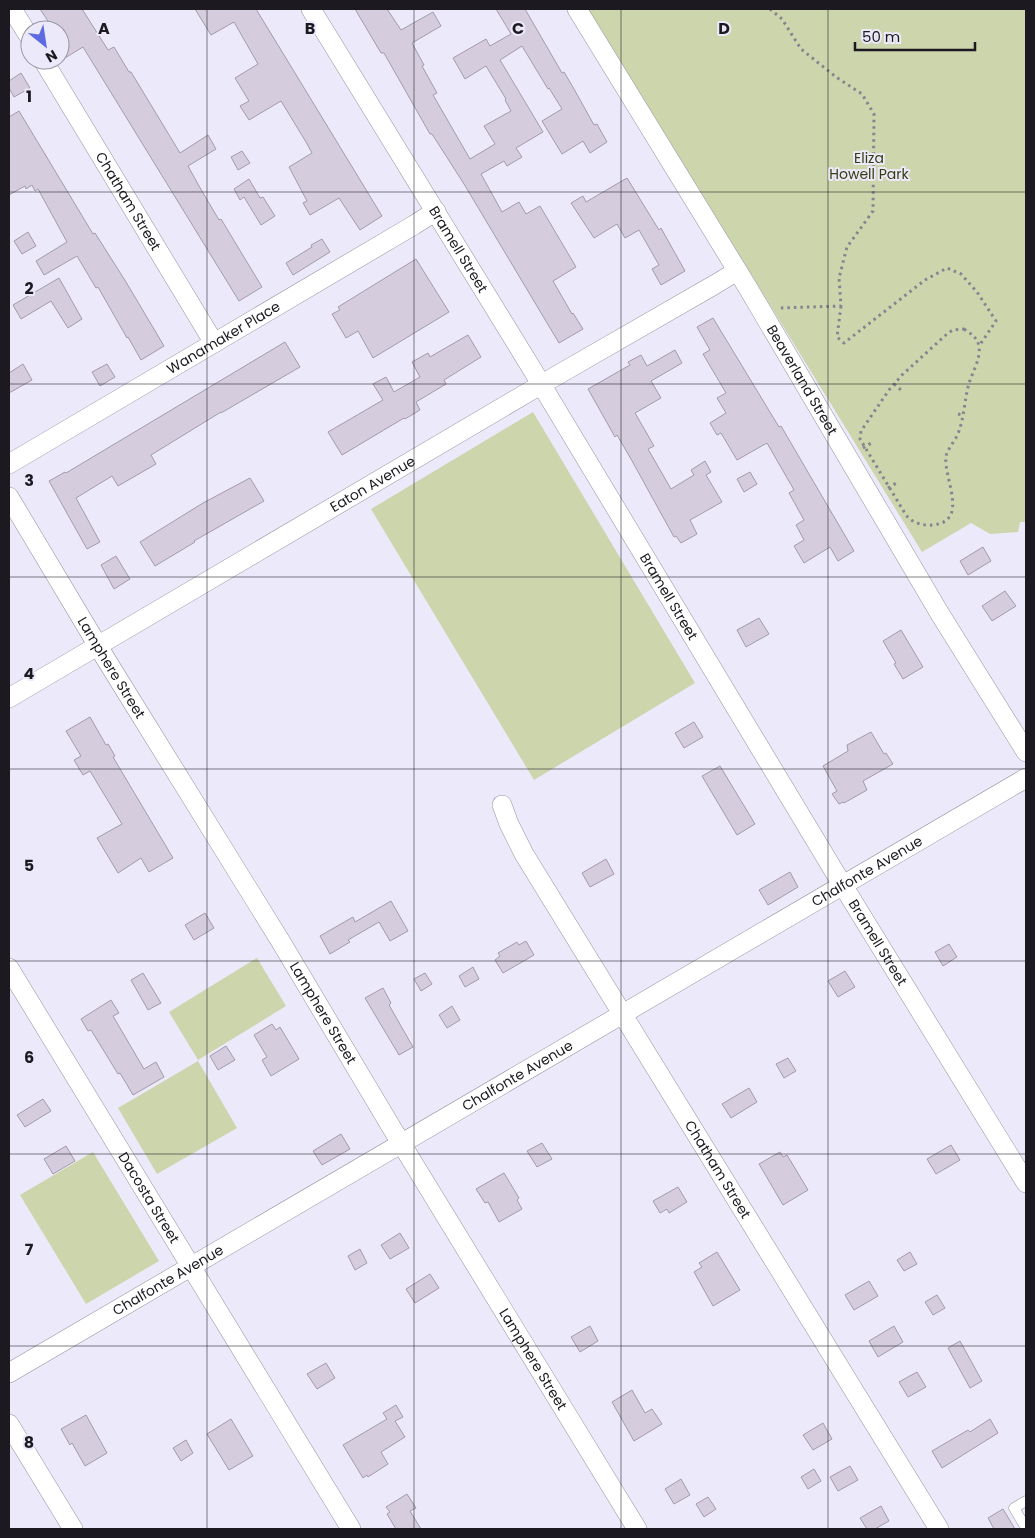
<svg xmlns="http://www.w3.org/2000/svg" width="1035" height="1538" viewBox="0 0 1035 1538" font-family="Poppins,sans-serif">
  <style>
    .green { fill: #cdd5ad }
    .building { fill: #d5cddd; stroke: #a39baa }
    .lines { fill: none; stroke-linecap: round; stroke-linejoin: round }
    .lane-casing { stroke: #9592a1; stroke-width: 11 }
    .street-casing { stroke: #9592a1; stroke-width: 20 }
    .path { stroke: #868490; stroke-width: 3; stroke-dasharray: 2.5 4; stroke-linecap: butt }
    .lane { stroke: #fff; stroke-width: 10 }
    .street { stroke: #fff; stroke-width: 19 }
    .grid { fill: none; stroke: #1c1a20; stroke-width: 1; stroke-opacity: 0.55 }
    .labels { text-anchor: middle; stroke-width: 4; stroke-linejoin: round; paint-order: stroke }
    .park-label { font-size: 14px; fill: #373c10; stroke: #ece9fa }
    .street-label { font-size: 14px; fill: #1c1a20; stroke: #ece9fa }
    .grid-label { font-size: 16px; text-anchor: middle; font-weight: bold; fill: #1c1a20; stroke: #ece9fa; stroke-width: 4; stroke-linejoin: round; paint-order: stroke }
  </style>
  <rect width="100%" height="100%" fill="#ece9fa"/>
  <!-- green -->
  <path class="green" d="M588,9H1026V522H1020L1018,532L990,534L971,523L922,552Z
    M533,412L695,683L534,780L371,509Z
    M257,958L286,1006L198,1060L169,1012Z
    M198,1061L237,1128L157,1174L118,1108Z
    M93,1152L159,1261L86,1304L20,1195Z"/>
  <!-- building -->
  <path class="building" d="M40,9H82L108,50L114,47L129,72H131L180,153L208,135L216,149L188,166L199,186L219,220L221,219L262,287L239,301L83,47L60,61V30H54Z
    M195,9H256L382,216L360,230L339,198L310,215L303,203L307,201L289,167L312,153L306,142L281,101L249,120L240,106L249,101L235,78L258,64L234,22L211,35Z
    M355,9H387L401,30L433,12L441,26L412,43L424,65L422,66L437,93L433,95L470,159L495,144L484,126L511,111L505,100L506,99L486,66L465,79L453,58L486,39L490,46L511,34L496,9H525L562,73L564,72L574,89L594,125L597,124L607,142L590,153L583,141L562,154L542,121L562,109L549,88L548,89L522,46L500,60L543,132L516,148L522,157L507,166L504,161L481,174L502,212L519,202L526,214L540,206L576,267L553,281L572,314L573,313L583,329L559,343L464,184L432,134H430L384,53H381Z
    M21,73L30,88L14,97L9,88V81Z
    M19,111L93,234L95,233L126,282L164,346L141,360L128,337L127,338L98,287L96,288L77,256L44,275L36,261L67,242L38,189L35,191L32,185L26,189L25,186L9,195V117Z
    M242,151L250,163L238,170L231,157Z
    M627,178L659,230L661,228L685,271L661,285L652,269L659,265L639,230L625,238L617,224L594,238L571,203L583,196L586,202Z
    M249,179L260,198L263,197L275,216L261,225L244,197L240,200L234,189Z
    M28,232L36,246L22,254L14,241Z
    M322,239L330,252L293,275L286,263L312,247L311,245Z
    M416,259L449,312L373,358L358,331L346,338L332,314L340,310L338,307Z
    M59,278L82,319L68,328L51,301L21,319L13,305Z
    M713,318L779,427L781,426L854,551L838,561L830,547L804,563L794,546L804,540L796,525L804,520L789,493L794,490L767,443L737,460L721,433L717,435L710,423L726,413L717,398L726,393L703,354L710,350L697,327Z
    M468,335L481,357L444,380L446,384L416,402L420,410L405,419L404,418L342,455L328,432L383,400L373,384L386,377L394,392L420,377L412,362L428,353L430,357Z
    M285,342L300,367L221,413V412L151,455L156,464L118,486L112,476L76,498L100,542L87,549L49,481L65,472L66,473Z
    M675,350L682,363L651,381L661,398L635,413L654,446L648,449L671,489L694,475L691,470L705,461L711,472L706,475L722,502L690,520L697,534L681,543L676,536L674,537L631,459L617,435L615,437L588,389L630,365L628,362L641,355L647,366Z
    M23,364L32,380L9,393V373Z
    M107,364L115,377L100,386L92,372Z
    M750,472L757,484L744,492L737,479Z
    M250,478L264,501L194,541L195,542L155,566L140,542L203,503Z
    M983,547L991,561L968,575L960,561Z
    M116,556L130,579L114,589L101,565Z
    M1005,591L1016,606L992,621L982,606Z
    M759,618L769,634L746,647L737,630Z
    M901,630L923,667L903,679L894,664L896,663L883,641Z
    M90,717L106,745L108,744L115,756L113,757L173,858L149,872L141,858L118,873L97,838L122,824L90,771L83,775L74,760L81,756L66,731Z
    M694,722L703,737L684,748L675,733Z
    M871,732L884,754L886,753L893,764L863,781L867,790L844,803L843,802L839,804L832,794L837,791L823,766L848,751L847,745Z
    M720,766L755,824L737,835L702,776Z
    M606,859L614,874L590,887L582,873Z
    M790,872L798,887L768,905L759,890Z
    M391,901L408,931L390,941L379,922L348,940L350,942L330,954L320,936L353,917L355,922Z
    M205,913L214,928L194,940L185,925Z
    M526,941L534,955L503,973L495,960L500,956L498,953L517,942L519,945Z
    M949,944L957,957L943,966L935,952Z
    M473,967L479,979L465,987L459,976Z
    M845,971L855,987L838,997L828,981Z
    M143,973L161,1003L148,1010L131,980Z
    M425,973L432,984L421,991L414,979Z
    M383,988L391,1003L389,1005L413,1047L399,1055L365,998Z
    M111,1000L119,1013L113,1016L144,1069L156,1062L164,1077L133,1095L120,1073L118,1074L91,1030L88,1031L81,1019Z
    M452,1006L460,1020L447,1028L439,1015Z
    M272,1024L276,1030L280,1027L299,1059L271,1076L262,1060L267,1057L254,1035Z
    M226,1046L235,1060L218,1070L210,1056Z
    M788,1058L796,1071L784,1078L776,1064Z
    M749,1088L757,1102L731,1118L722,1104Z
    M43,1099L51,1111L25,1127L17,1115Z
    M341,1134L350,1149L322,1165L313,1151Z
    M542,1143L552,1159L537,1167L527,1151Z
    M951,1145L960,1160L936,1174L927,1159Z
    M66,1146L75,1161L53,1174L44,1159Z
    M780,1152L783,1157L787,1155L808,1190L783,1205L759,1164Z
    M504,1173L519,1198L517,1200L522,1209L499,1222L488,1202L485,1203L476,1189Z
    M678,1187L687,1202L669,1213L667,1209L660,1213L653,1201Z
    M400,1233L409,1248L390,1259L381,1245Z
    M360,1249L367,1263L355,1270L348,1256Z
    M717,1252L740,1290L713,1306L694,1272L702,1267L699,1263Z
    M910,1252L917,1264L904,1271L897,1260Z
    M430,1274L439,1288L415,1303L406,1289Z
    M869,1281L878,1296L854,1310L845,1295Z
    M937,1295L945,1308L933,1315L925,1302Z
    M590,1326L598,1341L580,1352L571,1337Z
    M894,1326L903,1342L878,1357L869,1341Z
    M960,1341L982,1381L970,1388L948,1348Z
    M326,1363L335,1378L317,1389L307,1374Z
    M917,1372L926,1387L908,1397L899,1382Z
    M632,1390L645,1413L652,1409L662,1424L634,1441L612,1402Z
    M396,1405L403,1417L395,1421L405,1437L381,1452L388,1464L368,1477L367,1475L363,1478L343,1445L387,1419L383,1413Z
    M86,1415L107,1453L85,1466L72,1443L70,1445L61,1429Z
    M231,1419L253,1456L229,1470L207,1434Z
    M990,1419L998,1433L942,1468L932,1451L968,1430L970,1432Z
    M823,1423L832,1439L813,1450L803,1435Z
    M186,1440L193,1453L181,1461L173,1448Z
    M850,1466L858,1480L838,1491L830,1477Z
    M814,1469L821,1481L808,1489L801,1477Z
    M681,1479L690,1495L674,1504L665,1489Z
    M407,1494L416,1508L410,1511L421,1529H396L387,1514L390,1512L386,1507Z
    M708,1497L716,1509L704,1517L696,1504Z
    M881,1506L889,1521L875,1529H867L860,1518Z
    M1003,1509L1015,1529H994L988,1518Z"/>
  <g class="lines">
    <!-- lane casing -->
    <g class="lane-casing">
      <path id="lane" d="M1026,1501L1014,1508L1026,1528"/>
    </g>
    <!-- street casing -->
    <g class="street-casing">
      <g id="street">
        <path d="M12,9L30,38"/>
        <path id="s1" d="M311,9L532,369L834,871L1026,1183"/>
        <path id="s2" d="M577,9L748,288L940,614L1026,752"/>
        <path id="s3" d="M43,60L214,343"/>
        <path id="s4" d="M9,464L414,225L436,211"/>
        <path id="s5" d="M9,497L107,661L281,942L393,1130L637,1529"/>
        <path id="s6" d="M9,698L542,384L714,285L737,271"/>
        <path id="s7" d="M502,805L509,824L524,854L939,1529"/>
        <path id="s8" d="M9,968L351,1529"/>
        <path id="s9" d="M9,1373L1026,778"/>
        <path d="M9,1424L73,1529"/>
      </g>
    </g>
    <!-- path -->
    <path class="path" d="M770,9L782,19L801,49L836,77L862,94L874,114L873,211L847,247L839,278L841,306L779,308
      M841,306L837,337L844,343L925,280L947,268L961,274L977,292L996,321L979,346
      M964,329C971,334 977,337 979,346C981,360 971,374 968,387C964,404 964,420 957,436C953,443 948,449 946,456C943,478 970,521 933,525C924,526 912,523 906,515L860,439L861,431L889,390L902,375L948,333L953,330Z
      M894,384L901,390
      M958,414L964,415
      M863,448L873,442
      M888,488L898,482"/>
    <!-- lane -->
    <use href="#lane" class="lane"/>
    <!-- street -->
    <use href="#street" class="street"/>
  </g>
  <!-- grid -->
  <path class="grid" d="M207,9V1529M414,9V1529M621,9V1529M828,9V1529M9,192H1026M9,384H1026M9,577H1026M9,769H1026M9,961H1026M9,1154H1026M9,1346H1026"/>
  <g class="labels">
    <!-- park labels -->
    <g class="park-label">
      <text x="869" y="163">Eliza<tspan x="869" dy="16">Howell Park</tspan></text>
    </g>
    <!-- street labels -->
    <g class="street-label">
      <text dy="5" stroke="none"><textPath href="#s3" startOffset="165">Chatham Street</textPath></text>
      <text dy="5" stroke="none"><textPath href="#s1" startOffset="282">Bramell Street</textPath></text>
      <text dy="5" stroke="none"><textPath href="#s4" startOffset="249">Wanamaker Place</textPath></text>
      <text dy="5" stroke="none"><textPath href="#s2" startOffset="434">Beaverland Street</textPath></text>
      <text dy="5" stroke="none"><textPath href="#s6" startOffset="422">Eaton Avenue</textPath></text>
      <text dy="5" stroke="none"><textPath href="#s1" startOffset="688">Bramell Street</textPath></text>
      <text dy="5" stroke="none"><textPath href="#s5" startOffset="199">Lamphere Street</textPath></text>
      <text dy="5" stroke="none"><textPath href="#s9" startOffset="994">Chalfonte Avenue</textPath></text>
      <text dy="5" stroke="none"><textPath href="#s1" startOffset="1092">Bramell Street</textPath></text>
      <text dy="5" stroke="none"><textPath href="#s5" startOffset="604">Lamphere Street</textPath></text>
      <text dy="5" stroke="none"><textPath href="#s9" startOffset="589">Chalfonte Avenue</textPath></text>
      <text dy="5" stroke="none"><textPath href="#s7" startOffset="424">Chatham Street</textPath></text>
      <text dy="5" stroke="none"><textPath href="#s8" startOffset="269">Dacosta Street</textPath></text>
      <text dy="5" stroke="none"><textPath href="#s9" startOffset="184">Chalfonte Avenue</textPath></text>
      <text dy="5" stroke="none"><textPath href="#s5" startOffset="1009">Lamphere Street</textPath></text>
    </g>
  </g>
  <g class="grid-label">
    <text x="104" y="34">A</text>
    <text x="310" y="34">B</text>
    <text x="518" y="34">C</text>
    <text x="724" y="34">D</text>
    <text x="29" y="102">1</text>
    <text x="29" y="294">2</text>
    <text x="29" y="486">3</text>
    <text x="29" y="679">4</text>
    <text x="29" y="871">5</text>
    <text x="29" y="1063">6</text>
    <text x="29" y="1255">7</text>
    <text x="29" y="1448">8</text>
  </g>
  <!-- border -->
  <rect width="1035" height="1538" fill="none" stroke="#1c1a20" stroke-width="20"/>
  <!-- north arrow -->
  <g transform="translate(45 45) rotate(150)"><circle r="24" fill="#ece9fa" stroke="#9996a3"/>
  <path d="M0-4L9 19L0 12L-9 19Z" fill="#5e6ae2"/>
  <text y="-8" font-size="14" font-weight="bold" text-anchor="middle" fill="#1c1a20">N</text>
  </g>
  <!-- scale -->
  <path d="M855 42v8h120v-8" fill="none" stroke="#1c1a20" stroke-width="2.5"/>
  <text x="862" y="42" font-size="15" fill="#1c1a20" stroke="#ece9fa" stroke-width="4" paint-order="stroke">50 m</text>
</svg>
